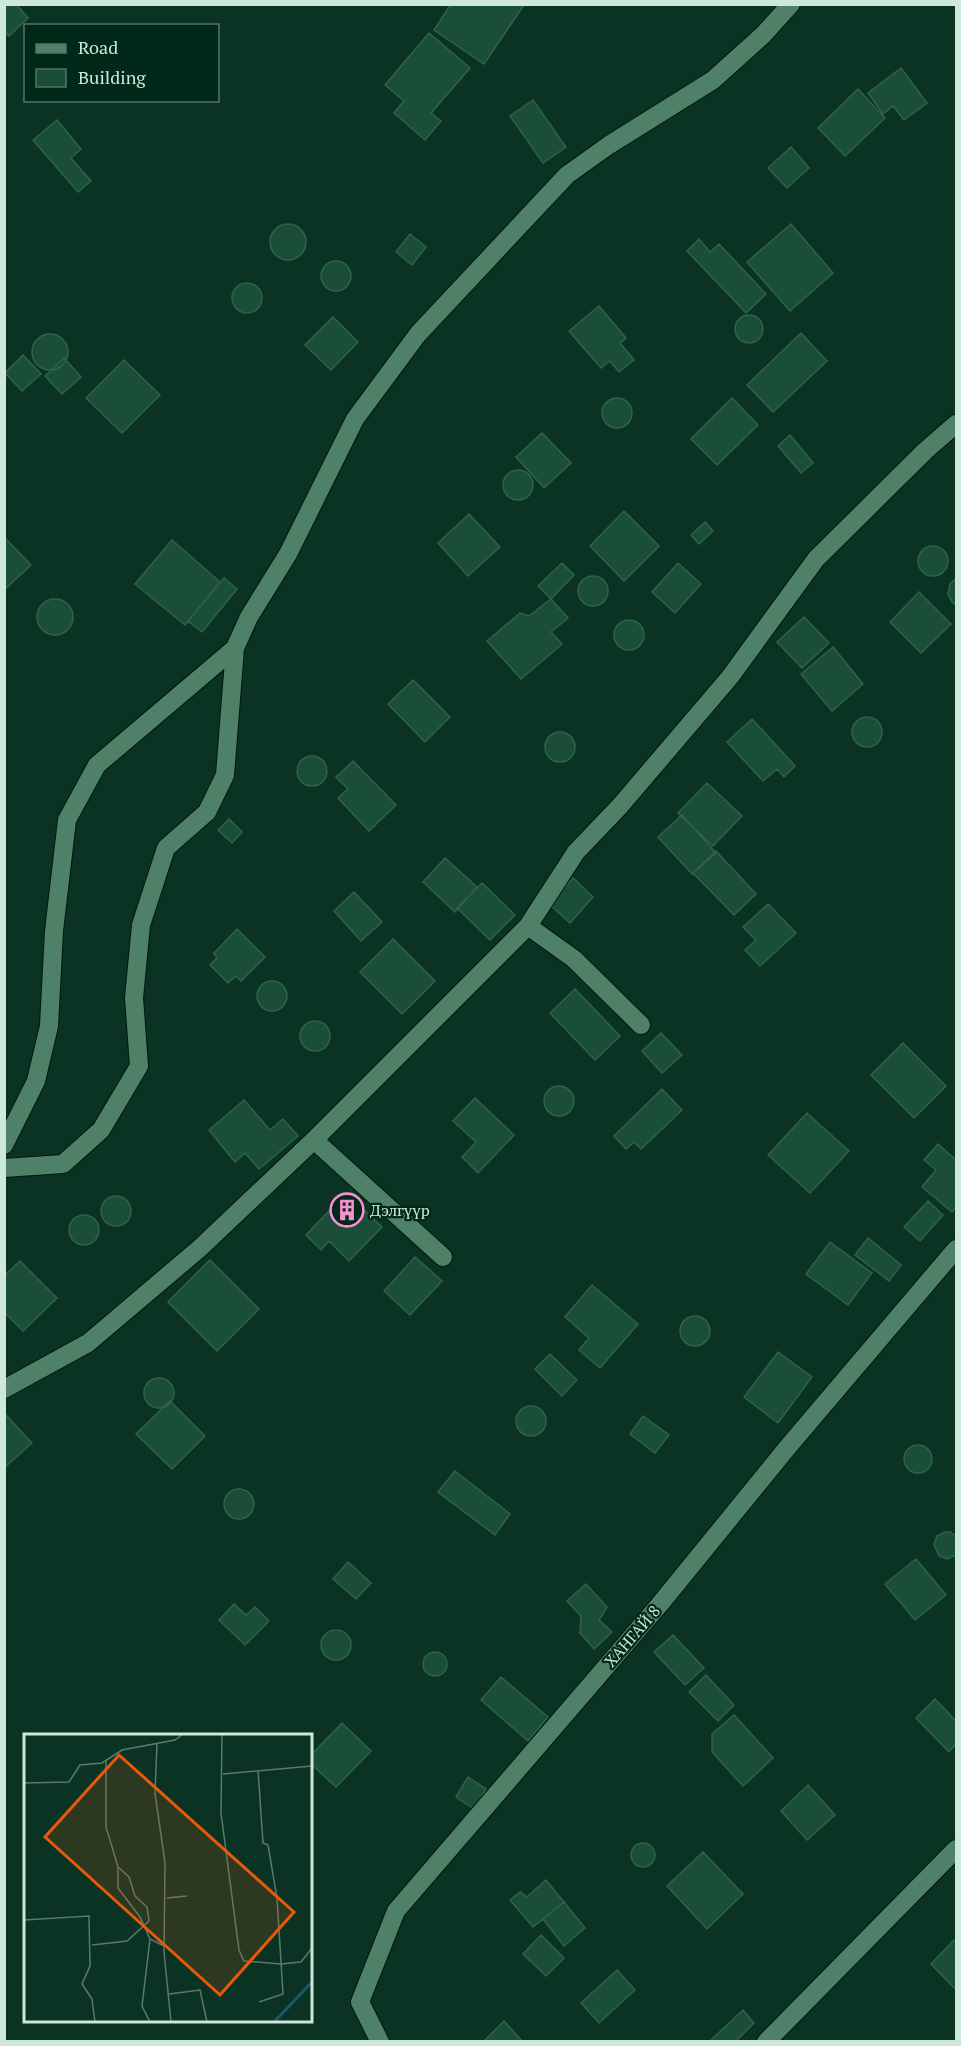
<svg xmlns="http://www.w3.org/2000/svg" width="961" height="2046" viewBox="0 0 961 2046" font-family="'PT Serif',serif">
  <style>
    .building { fill: #1a4e38; stroke: #2f624b; stroke-width: 1.5 }
    .lines { fill: none; stroke-linecap: round; stroke-linejoin: round }
    .street-casing { stroke: #00190e; stroke-width: 20 }
    .street { stroke: #4f8169; stroke-width: 18 }
    .labels { text-anchor: middle; stroke-width: 4.5; stroke-linejoin: round; paint-order: stroke }
    .poi-label { font-size: 16px; fill: #cee8da; stroke: #002919; text-anchor: start }
    .street-label { font-size: 16px; fill: #cee8da; stroke: #002919 }
    .inset-river { fill: none; stroke: #1b586b; stroke-width: 3 }
    .inset-road { fill: none; stroke: #597b6c; stroke-width: 1.5 }
    .view { fill: #e8590c; fill-opacity: 0.15; stroke: #e8590c; stroke-width: 3 }
    .inset-edge { fill: none; stroke: #cee8da; stroke-width: 3 }
  </style>
  <rect width="100%" height="100%" fill="#0b3323"/>
  <!-- building -->
  <path class="building" d="M4,4H16L28,18L9,36L4,31Z
    M451,4H523L524,5L484,64L434,30Z
    M429,33L470,68L431,113L441,121L425,140L394,113L404,101L385,85Z
    M901,68L927,103L904,120L893,106L883,114L868,93Z
    M858,89L885,118L845,156L818,128Z
    M533,100L566,147L543,163L510,116Z
    M57,120L81,149L71,158L91,181L78,192L33,140Z
    M791,147L809,168L787,188L768,168Z
    M791,224L833,273L790,311L747,262Z
    M270 242a18 18 0 1 1 36 0a18 18 0 1 1-36 0Z
    M410,234L426,247L412,265L396,252Z
    M699,239L710,252L719,244L766,294L746,313L687,251Z
    M321 276a15 15 0 1 1 30 0a15 15 0 1 1-30 0Z
    M232 298a15 15 0 1 1 30 0a15 15 0 1 1-30 0Z
    M599,306L626,338L620,343L634,360L619,372L610,361L601,368L569,331Z
    M735 329a14 14 0 1 1 28 0a14 14 0 1 1-28 0Z
    M333,317L358,342L331,370L305,345Z
    M801,333L827,361L773,412L747,385Z
    M32 352a18 18 0 1 1 36 0a18 18 0 1 1-36 0Z
    M23,355L41,374L22,391L5,373Z
    M64,358L81,377L62,394L45,376Z
    M124,360L160,395L122,433L86,398Z
    M732,398L758,425L717,465L691,439Z
    M602 413a15 15 0 1 1 30 0a15 15 0 1 1-30 0Z
    M542,433L571,463L544,488L516,457Z
    M790,435L813,463L801,473L778,446Z
    M503 485a15 15 0 1 1 30 0a15 15 0 1 1-30 0Z
    M624,511L659,546L624,581L590,546Z
    M469,514L500,547L468,576L438,543Z
    M705,522L713,531L699,544L691,535Z
    M4,537L31,565L4,590Z
    M172,540L220,582L185,625L135,584Z
    M918 561a15 15 0 1 1 30 0a15 15 0 1 1-30 0Z
    M562,563L574,575L551,599L538,586Z
    M678,563L701,584L675,613L652,592Z
    M578 591a15 15 0 1 1 30 0a15 15 0 1 1-30 0Z
    M224,578L237,589L202,632L188,621Z
    M956,578V605L952,602L948,594L950,584Z
    M919,592L951,624L921,653L890,622Z
    M551,599L568,618L551,632L562,644L521,679L487,641L520,613L529,616Z
    M37 617a18 18 0 1 1 36 0a18 18 0 1 1-36 0Z
    M804,617L829,643L802,668L777,642Z
    M614 635a15 15 0 1 1 30 0a15 15 0 1 1-30 0Z
    M833,647L863,684L832,711L801,674Z
    M413,680L450,717L425,742L388,704Z
    M852 732a15 15 0 1 1 30 0a15 15 0 1 1-30 0Z
    M752,719L795,766L784,777L777,769L763,781L727,742Z
    M545 747a15 15 0 1 1 30 0a15 15 0 1 1-30 0Z
    M297 771a15 15 0 1 1 30 0a15 15 0 1 1-30 0Z
    M353,761L396,805L369,831L338,798L348,789L336,777Z
    M707,783L742,816L713,846L678,813Z
    M682,815L716,853L692,874L658,837Z
    M229,819L242,832L232,843L218,830Z
    M716,851L756,894L734,915L693,873Z
    M445,858L477,887L455,912L423,882Z
    M573,878L593,897L570,923L549,904Z
    M482,883L515,915L490,940L457,908Z
    M354,892L382,922L361,941L334,911Z
    M768,904L796,933L760,966L745,950L756,940L743,927Z
    M237,929L265,957L241,981L236,976L228,983L210,965L217,958L214,953Z
    M393,939L435,981L402,1014L360,972Z
    M257 996a15 15 0 1 1 30 0a15 15 0 1 1-30 0Z
    M575,989L620,1036L595,1060L550,1013Z
    M300 1036a15 15 0 1 1 30 0a15 15 0 1 1-30 0Z
    M661,1033L682,1055L662,1073L642,1051Z
    M903,1043L946,1086L914,1118L871,1075Z
    M544 1101a15 15 0 1 1 30 0a15 15 0 1 1-30 0Z
    M662,1089L682,1110L641,1149L634,1142L626,1149L614,1136Z
    M475,1098L514,1135L478,1173L462,1157L476,1142L453,1121Z
    M244,1100L270,1130L283,1119L298,1136L259,1169L245,1153L235,1162L209,1130Z
    M807,1113L849,1151L810,1193L768,1155Z
    M938,1144L956,1160V1207L952,1212L922,1187L936,1170L924,1160Z
    M346,1193L382,1227L349,1261L329,1241L321,1250L306,1235Z
    M101 1211a15 15 0 1 1 30 0a15 15 0 1 1-30 0Z
    M928,1201L943,1215L920,1241L904,1227Z
    M69 1230a15 15 0 1 1 30 0a15 15 0 1 1-30 0Z
    M868,1238L901,1265L889,1281L855,1255Z
    M830,1242L872,1273L848,1305L806,1274Z
    M415,1257L442,1281L410,1315L384,1291Z
    M210,1260L259,1309L217,1351L168,1302Z
    M20,1261L57,1298L23,1331L4,1312V1276Z
    M592,1285L638,1324L600,1368L579,1350L589,1338L565,1317Z
    M680 1331a15 15 0 1 1 30 0a15 15 0 1 1-30 0Z
    M778,1352L812,1377L778,1423L744,1397Z
    M550,1354L577,1380L562,1396L535,1369Z
    M144 1393a15 15 0 1 1 30 0a15 15 0 1 1-30 0Z
    M170,1401L205,1436L172,1469L136,1434Z
    M516 1421a15 15 0 1 1 30 0a15 15 0 1 1-30 0Z
    M4,1413L32,1443L4,1468Z
    M643,1416L669,1435L655,1453L630,1434Z
    M904 1459a14 14 0 1 1 28 0a14 14 0 1 1-28 0Z
    M455,1471L510,1514L495,1535L438,1492Z
    M224 1504a15 15 0 1 1 30 0a15 15 0 1 1-30 0Z
    M945,1532H950L956,1536V1555L947,1559L939,1556L934,1545L937,1536Z
    M916,1559L946,1595L915,1620L885,1584Z
    M348,1562L371,1583L356,1599L333,1579Z
    M586,1584L607,1607L599,1620L612,1632L594,1649L580,1633L581,1616L567,1601Z
    M234,1604L246,1615L255,1607L269,1621L245,1645L219,1620Z
    M321 1645a15 15 0 1 1 30 0a15 15 0 1 1-30 0Z
    M673,1635L704,1668L685,1685L654,1652Z
    M423 1664a12 12 0 1 1 24 0a12 12 0 1 1-24 0Z
    M706,1675L734,1705L718,1721L689,1692Z
    M501,1677L548,1717L528,1741L481,1700Z
    M935,1699L956,1721V1744L949,1752L916,1718Z
    M734,1715L773,1758L743,1786L712,1752V1734Z
    M342,1723L371,1751L336,1787L310,1763V1756Z
    M468,1777L486,1789L474,1809L456,1797Z
    M808,1785L835,1815L807,1840L781,1811Z
    M631 1855a12 12 0 1 1 24 0a12 12 0 1 1-24 0Z
    M703,1852L743,1894L707,1929L667,1886Z
    M546,1880L564,1902L533,1927L510,1900L520,1892L527,1897Z
    M564,1902L585,1928L564,1946L543,1919Z
    M541,1935L564,1958L546,1976L523,1954Z
    M954,1940L956,1942V1990L931,1964Z
    M617,1970L635,1990L599,2023L581,2003Z
    M743,2010L754,2023L735,2042H709Z
    M504,2021L523,2042H483Z"/>
  <g class="lines">
    <!-- street casing -->
    <g class="street-casing">
      <path id="street" d="M528,926L574,959L641,1025
        M314,1140L443,1257
        M4,1145L36,1081L49,1026L54,931L67,820L97,765L235,648L249,617L288,554L355,419L418,334L567,175L609,145L713,80L763,35L791,4
        M4,1168L63,1164L101,1130L139,1066L134,998L141,925L166,848L207,812L225,775L235,648
        M4,1389L88,1343L200,1248L314,1140L528,926L576,852L620,806L730,677L816,559L925,451L956,424
        M380,2042L360,2002L396,1911L660,1604L787,1448L956,1249
        M766,2042L956,1849"/>
    </g>
    <!-- street -->
    <use href="#street" class="street"/>
  </g>
  <!-- icons -->
  <defs>
    <g id="building-ring" transform="scale(1.725)"><circle r="9.5" fill="#002919" stroke="#f690d1" stroke-width="1.5"/><path d="M-4-6H4V6H1V3H-1V6H-4ZM-2.5-4.3h1.7v1.8h-1.7ZM.8-4.3h1.7v1.8H.8ZM-2.5-1h1.7V.8h-1.7ZM.8-1h1.7V.8H.8Z" fill="#f690d1"/></g>
  </defs>
  <g fill-rule="evenodd">
    <use href="#building-ring" x="347" y="1210"/>
  </g>
  <g class="labels">
    <!-- poi labels -->
    <g class="poi-label">
      <text x="370" y="1216">Дэлгүүр</text>
    </g>
    <!-- street labels -->
    <g class="street-label">
      <text transform="translate(632 1636) rotate(-49)" y="6">ХАНГАЙ 8</text>
    </g>
  </g>
  <!-- overview -->
  <g transform="translate(24 1734)">
    <rect width="288" height="288" fill="#0b3323"/>
    <path class="inset-river" d="M250,288L288,248"/>
    <path class="inset-road" d="M198,0L197,79L215,216L220,227L257,230L277,228L288,214M133,10L131,59L141,129L140,218L147,288M82,27V93L94,133V154L116,183L126,205L140,212M234,36L239,109L244,111L253,164L259,260L235,268M199,40L288,32M0,49L45,48L56,31L78,29L98,16L151,6L159,0M143,164L163,162M0,186L65,182L66,232L58,250L68,265L71,288M68,211L103,207L125,187L123,173L111,162L105,143L94,133M145,260L176,256L183,288M126,288L118,272L126,205"/>
    <path class="view" d="M95,21L270,178L196,261L21,103Z"/>
    <rect width="288" height="288" class="inset-edge"/>
  </g>
  <!-- border -->
  <rect width="961" height="2046" fill="none" stroke="#cee8da" stroke-width="12"/>
  <!-- legend -->
  <rect x="24" y="24" width="195" height="78" fill="#002919" stroke="#527566" stroke-width="1.5"/>
  <rect x="36" y="44" width="30" height="9" fill="#4f8169" stroke="#527566" stroke-width="1.5"/>
  <text x="78" y="54" font-size="18" fill="#cee8da">Road</text>
  <rect x="36" y="69" width="30" height="18" fill="#1a4e38" stroke="#527566" stroke-width="1.5"/>
  <text x="78" y="84" font-size="18" fill="#cee8da">Building</text>
</svg>
